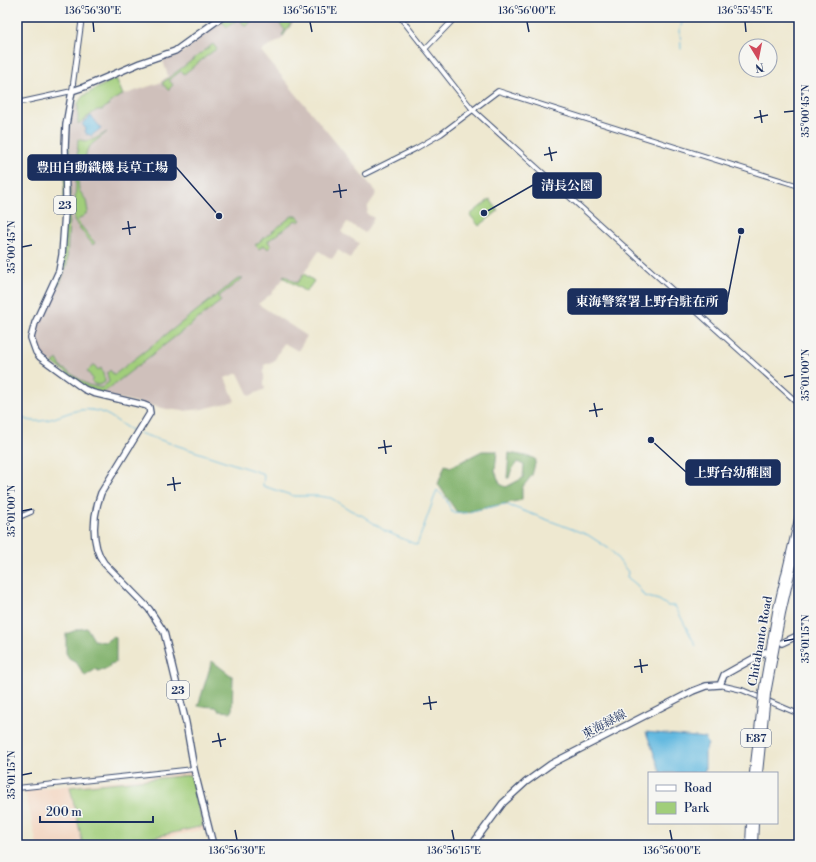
<svg xmlns="http://www.w3.org/2000/svg" width="816" height="862" viewBox="0 0 816 862" font-family="'Libre Bodoni','Noto Serif JP',serif">
  <style>
    .built { fill: #f3d4bf }
    .industrial { fill: #cfc0bb }
    .green { fill: #a1ce7a; stroke: #5e7e6c }
    .forest { fill: #80b16a; stroke: #4e7064 }
    .water { fill: #64b9e0; stroke: #40749f }
    .lines { fill: none; stroke-linecap: round; stroke-linejoin: round }
    .stream { stroke: #64b9e0; stroke-width: 1 }
    .minor-casing { stroke: #3b4b6f; stroke-width: 6 }
    .major-casing { stroke: #3b4b6f; stroke-width: 8 }
    .highway-casing { stroke: #3b4b6f; stroke-width: 8 }
    .minor { stroke: #fff; stroke-width: 4 }
    .major { stroke: #fff; stroke-width: 5.5 }
    .highway { stroke: #fff; stroke-width: 6 }
    .highway-bridge-casing { stroke: #3b4b6f; stroke-width: 8; stroke-linecap: butt }
    .highway-bridge { stroke: #fff; stroke-width: 6 }
    .ticks { fill: none; stroke: #1b2f5e; stroke-width: 1.5 }
    .labels { text-anchor: middle; stroke-width: 3; stroke-linejoin: round; paint-order: stroke }
    .shield { fill: #f6f6f2; stroke: #5d6b8a; stroke-width: 1 }
    .shield-label { font-size: 11px; font-weight: bold; fill: #1b2f5e }
    .street-label { font-size: 12px; fill: #1b2f5e; stroke: #f6f6f2 }
    .leader { fill: none; stroke: #1b2f5e; stroke-width: 1.5 }
    .callout-dot { fill: #1b2f5e; stroke: #f6f6f2; stroke-width: 1.5 }
    .callout { fill: #1b2f5e; stroke: #1b2f5e; stroke-width: 1.5 }
    .callout-label { font-size: 13px; text-anchor: middle; font-weight: bold; fill: #fff }
    .neatline { fill: none; stroke: #1b2f5e; stroke-width: 1.5 }
    .ticks-label { font-size: 10px; text-anchor: middle; fill: #1b2f5e }
  </style>
  <rect width="100%" height="100%" fill="#f6f6f2"/>
  <filter id="ink" filterUnits="userSpaceOnUse"><feTurbulence type="fractalNoise" baseFrequency=".025" numOctaves="2"/><feDisplacementMap in="SourceGraphic" scale="8" xChannelSelector="R" yChannelSelector="G"/><feConvolveMatrix kernelMatrix="1 2 1 2 8 2 1 2 1" color-interpolation-filters="sRGB"/></filter>
  <filter id="wash" filterUnits="userSpaceOnUse"><feTurbulence type="fractalNoise" baseFrequency=".012" numOctaves="4" result="noise"/><feDisplacementMap in="SourceGraphic" scale="16" xChannelSelector="R" yChannelSelector="G"/><feGaussianBlur stdDeviation="0.9" result="paint"/><feColorMatrix in="noise" values="0 0 0 0 0 0 0 0 0 0 0 0 0 0 0 0 0 1.4 0 .05"/><feComposite in="paint" operator="in"/></filter>
  <g filter="url(#wash)">
    <rect width="100%" height="100%" fill="#eee8d0"/>
    <!-- built -->
    <path class="built" d="M192,772L206,827L205,829L133,845H37L25,790Z"/>
    <!-- industrial -->
    <path class="industrial" d="M225,17H297L282,39L261,51L377,193L368,206L367,214L374,218L365,233L347,222L341,232L359,243L350,258L338,250L332,259L319,251L304,273L314,281L306,292L284,278L271,294L258,304L307,336L298,351L284,343L274,361L264,365V385L265,389L249,396L238,373L225,378L235,401L202,409L183,411L167,409L118,398L87,388L43,356L37,348L34,340L35,333L61,272L69,125L72,105L78,103L83,96L116,78L123,95L159,83L168,76L163,61L183,52Z"/>
    <!-- green -->
    <path class="green" d="M226,17H255L246,27L239,19L227,27L221,21Z
      M274,17H295L283,36L282,35L285,30Z
      M213,44L217,49L212,52L184,74L181,71L169,80L173,85L168,90L162,83Z
      M116,78L123,95L118,97L102,110H97L78,124V103L83,96Z
      M73,107L70,118L69,138L70,194L67,264L61,281L56,289L53,290L60,272L68,125L71,108Z
      M107,132L92,144L87,150L84,163L78,178L79,190L86,200L88,212L77,221L95,243L93,245L74,221L78,139C90,144 96,138 107,132Z
      M490,199L498,211L479,226L470,215Z
      M292,216H297L301,220L298,222L296,220L268,241L271,246L268,249L264,245L259,249L255,245Z
      M304,274L314,281L306,292L283,277L284,275L297,283Z
      M239,278H243L218,297L221,301L103,393L87,388L53,363L57,359L61,367L88,385L101,388L109,382L107,373L110,370L114,375Z
      M94,365L98,370L101,368L105,380V382L100,385L94,384L91,381L93,379L87,371Z
      M191,775L203,826L119,845H83L70,787Z"/>
    <!-- forest -->
    <path class="forest" d="M482,451H497L495,471L500,484L506,487L523,478L524,465L517,462L511,471L509,478H507L509,453L531,457L536,460L532,475L522,488V500L462,513L456,511L438,484L445,465L451,467Z
      M87,628L94,640L105,642L114,636L116,638V661L115,663L110,664L109,668L98,671L96,669L85,676L76,662L69,658L66,653V634L79,629Z
      M212,661L233,677L232,712L219,711L216,707L198,706Z"/>
    <!-- water -->
    <path class="water" d="M91,116L101,128L91,136L89,134L87,135L85,131L86,129L82,124Z
      M646,732L705,738L708,744L705,752V770L703,773H661Z"/>
    <g class="lines">
      <!-- stream -->
      <path class="stream" d="M681,49L680,29L684,17
        M17,415C45,433 65,406 92,410C113,413 119,426 136,432
        M139,433L264,474L263,486L294,496H318L331,498L350,510L363,516L385,531L417,545L437,490L446,499L452,512L466,513L476,510L505,504L588,535L611,550L628,572L627,577L637,585L644,596L659,600L668,606H675L696,646"/>
    </g>
  </g>
  <g filter="url(#ink)">
    <g class="lines">
      <!-- minor casing -->
      <g class="minor-casing">
        <path id="minor" d="M400,17L473,110L799,404
          M425,49L456,17
          M17,103L72,91L82,17
          M365,174L415,149L441,134L498,91L799,186
          M17,518L31,512
          M720,685L742,690L799,714
          M17,788L194,769"/>
      </g>
      <!-- major casing -->
      <g class="major-casing">
        <path id="major" d="M782,643L799,635
          M213,845L194,769L186,723L164,632L149,609L104,563C90,544 93,514 101,493L150,413L149,407L144,405L93,393L84,389L40,357L36,352L31,338L35,323L59,271L62,255L66,198L65,148L66,125L72,91L84,87L140,63L175,51L222,17
          M472,845L503,803L526,782L551,764L693,691L706,686L720,685L724,675L765,652"/>
      </g>
      <!-- highway casing -->
      <g class="highway-casing">
        <path id="highway" d="M762,693L776,612L799,515
          M767,694L782,613L799,539
          M753,773L761,704
          M759,773L766,705
          M749,845L750,823
          M754,845L755,823"/>
      </g>
      <!-- minor -->
      <use href="#minor" class="minor"/>
      <!-- major -->
      <use href="#major" class="major"/>
      <!-- highway -->
      <use href="#highway" class="highway"/>
      <!-- highway-bridge casing -->
      <g class="highway-bridge-casing">
        <path id="highway-bridge" d="M761,704L762,693
          M766,705L767,694"/>
      </g>
      <!-- highway-bridge -->
      <use href="#highway-bridge" class="highway-bridge"/>
    </g>
  </g>
  <!-- ticks -->
  <path class="ticks" d="M93,22L94,32M310,22L312,32M527,22L529,32M745,22L746,32M760,110L762,123M784,112L794,111M754,118L768,115M549,147L552,161M544,155L557,152M339,184L341,198M333,192L347,190M128,221L130,235M122,229L136,227M22,247L32,245M784,377L794,375M594,403L597,417M589,411L603,409M384,440L386,454M378,448L392,446M173,477L175,491M167,485L181,483M22,511L32,509M784,641L794,639M640,659L642,673M634,667L648,665M429,696L431,710M423,704L437,702M218,733L221,747M212,742L226,739M22,775L32,773M235,830L237,840M452,830L454,840M670,830L672,840"/>
  <g class="labels">
    <!-- shield labels -->
    <g class="shield">
      <rect x="54" y="196" width="22" height="18" rx="3"/>
      <rect x="167" y="681" width="22" height="18" rx="3"/>
      <rect x="741" y="729" width="30" height="18" rx="3"/>
    </g>
    <g class="shield-label">
      <text x="65" y="209">23</text>
      <text x="178" y="694">23</text>
      <text x="756" y="742">E87</text>
    </g>
    <!-- street labels -->
    <g class="street-label">
      <text transform="translate(760 641) rotate(-80)" y="4">Chitahanto Road</text>
      <text transform="translate(604 724) rotate(-28)" y="4">東海緑線</text>
    </g>
  </g>
  <!-- callouts -->
  <path class="leader" d="M219 216L176 167M484 213L533 185M741 231L727 302M651 440L686 472"/>
  <g class="callout-dot">
    <circle cx="219" cy="216" r="4"/>
    <circle cx="484" cy="213" r="4"/>
    <circle cx="741" cy="231" r="4"/>
    <circle cx="651" cy="440" r="4"/>
  </g>
  <g class="callout">
    <rect x="28" y="155" width="148" height="25" rx="4"/>
    <rect x="533" y="173" width="68" height="25" rx="4"/>
    <rect x="568" y="289" width="159" height="25" rx="4"/>
    <rect x="686" y="460" width="94" height="25" rx="4"/>
  </g>
  <g class="callout-label">
    <text x="102" y="172">豊田自動織機 長草工場</text>
    <text x="567" y="190">清長公園</text>
    <text x="647" y="306">東海警察署上野台駐在所</text>
    <text x="733" y="477">上野台幼稚園</text>
  </g>
  <!-- margin -->
  <rect width="816" height="862" fill="none" stroke="#f6f6f2" stroke-width="44"/>
  <!-- legend -->
  <rect x="648" y="772" width="130" height="52" fill="#f6f6f2" stroke="#9ea6b7"/>
  <rect x="656" y="785" width="20" height="6" fill="#ffffff" stroke="#9ea6b7"/>
  <text x="684" y="792" font-size="12" fill="#1b2f5e">Road</text>
  <rect x="656" y="802" width="20" height="12" fill="#a1ce7a" stroke="#9ea6b7"/>
  <text x="684" y="812" font-size="12" fill="#1b2f5e">Park</text>
  <!-- north arrow -->
  <g transform="translate(758 58) rotate(170)"><circle r="19" fill="#f6f6f2" stroke="#9ea6b7"/>
  <path d="M0-3L7 15L0 10L-7 15Z" fill="#d1495b"/>
  <text y="-6" font-size="11" font-weight="bold" text-anchor="middle" fill="#1b2f5e">N</text>
  </g>
  <!-- scale -->
  <path d="M40 816v6h113v-6" fill="none" stroke="#1b2f5e" stroke-width="2"/>
  <text x="46" y="816" font-size="12" fill="#1b2f5e" stroke="#f6f6f2" stroke-width="3" paint-order="stroke">200 m</text>
  <rect x="22" y="22" width="772" height="818" class="neatline"/>
  <g class="ticks-label">
    <text x="93" y="14">136°56'30"E</text>
    <text x="310" y="14">136°56'15"E</text>
    <text x="527" y="14">136°56'00"E</text>
    <text x="745" y="14">136°55'45"E</text>
    <text transform="translate(805 111) rotate(-90)" y="4">35°00'45"N</text>
    <text transform="translate(11 247) rotate(-90)" y="4">35°00'45"N</text>
    <text transform="translate(805 375) rotate(-90)" y="4">35°01'00"N</text>
    <text transform="translate(11 511) rotate(-90)" y="4">35°01'00"N</text>
    <text transform="translate(805 639) rotate(-90)" y="4">35°01'15"N</text>
    <text transform="translate(11 775) rotate(-90)" y="4">35°01'15"N</text>
    <text x="237" y="854">136°56'30"E</text>
    <text x="454" y="854">136°56'15"E</text>
    <text x="672" y="854">136°56'00"E</text>
  </g>
</svg>
